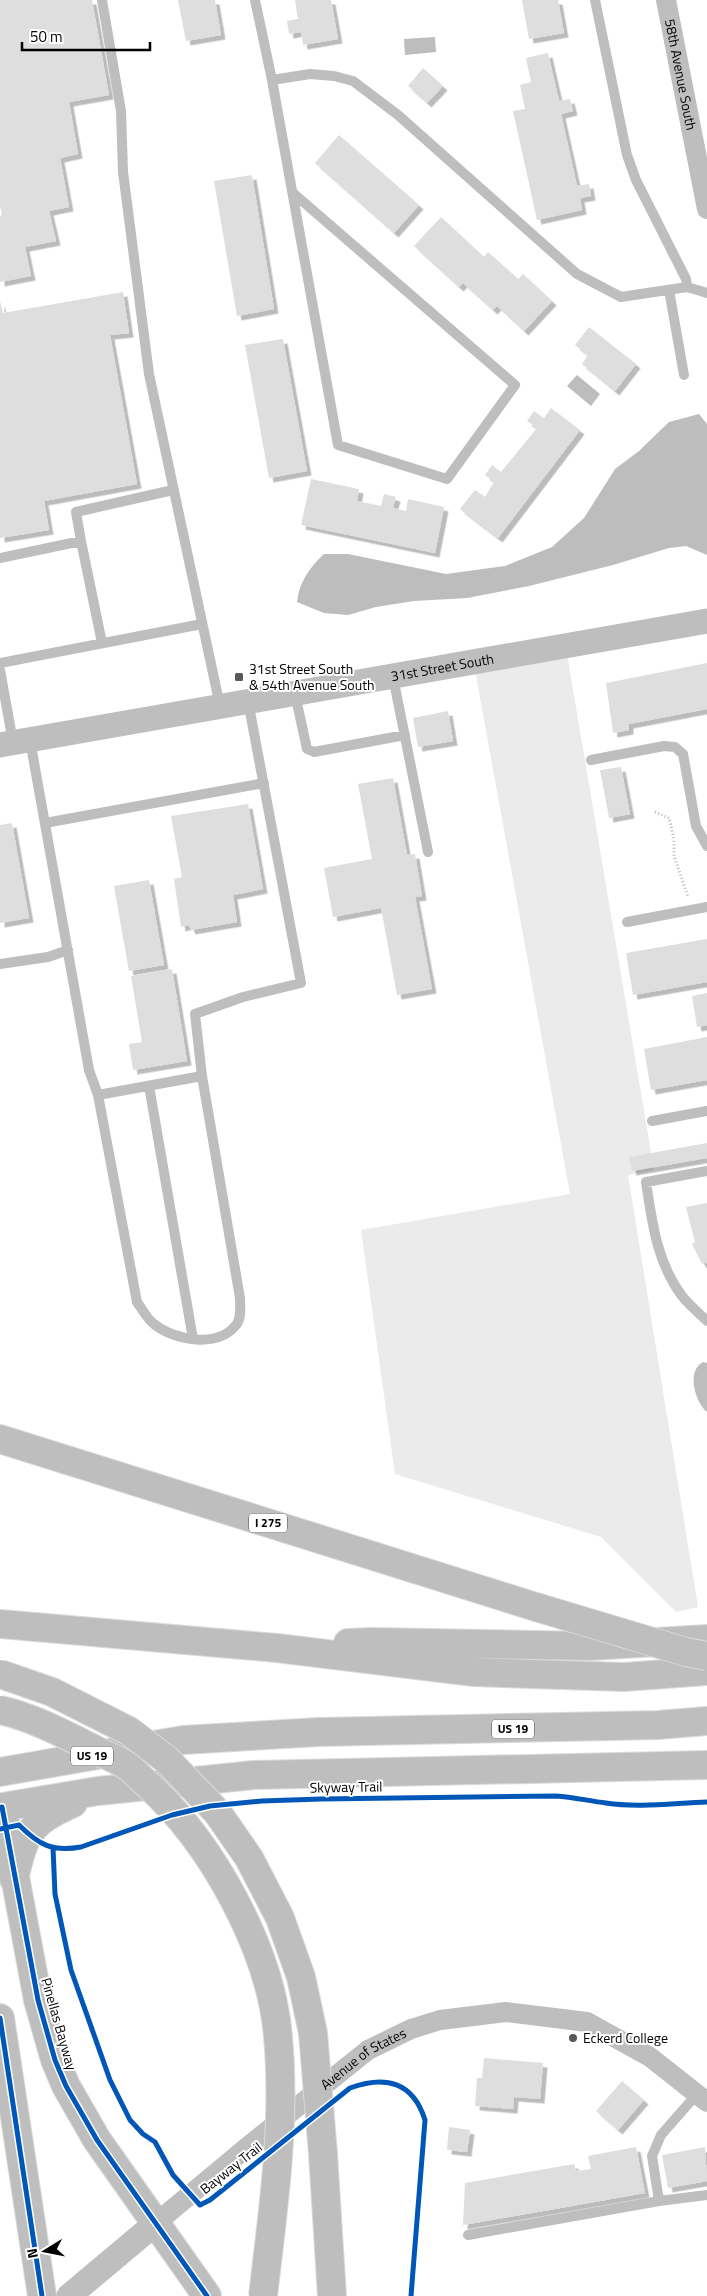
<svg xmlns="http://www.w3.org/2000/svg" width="707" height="2296" viewBox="0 0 707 2296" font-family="'Titillium Web',sans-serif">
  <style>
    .green { fill: #ebebeb }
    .water { fill: #bdbdbd }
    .building { fill: #dedede; filter: url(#shadow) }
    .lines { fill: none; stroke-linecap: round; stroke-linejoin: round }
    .primary-casing { stroke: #dbdbdb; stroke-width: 30 }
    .motorway-casing { stroke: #dbdbdb; stroke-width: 30 }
    .path { stroke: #b9b9b9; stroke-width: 3; stroke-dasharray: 1 2.5; stroke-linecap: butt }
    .service { stroke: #bebebe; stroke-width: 10 }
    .minor { stroke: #bebebe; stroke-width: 20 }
    .tertiary { stroke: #bebebe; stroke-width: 25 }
    .primary { stroke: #bebebe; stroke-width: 28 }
    .motorway { stroke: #bebebe; stroke-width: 28 }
    .motorway-bridge-casing { stroke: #dbdbdb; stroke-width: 30; stroke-linecap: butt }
    .motorway-bridge { stroke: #bebebe; stroke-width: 28 }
    .cycleway-casing { stroke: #fff; stroke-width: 8 }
    .cycleway { stroke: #0057b8; stroke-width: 5 }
    .poi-dot { fill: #595959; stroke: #fff; stroke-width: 2 }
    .labels { text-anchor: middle; stroke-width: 4; stroke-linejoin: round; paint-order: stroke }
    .shield { fill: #fff; stroke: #4c4c4c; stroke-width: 1 }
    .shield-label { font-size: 12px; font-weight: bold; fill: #000 }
    .street-label { font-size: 14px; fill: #000; stroke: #fff }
    .poi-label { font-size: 14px; fill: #000; stroke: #fff; text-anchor: start }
  </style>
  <defs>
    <filter id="shadow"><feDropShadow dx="4.5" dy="4.5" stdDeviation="0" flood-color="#0004"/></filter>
  </defs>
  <rect width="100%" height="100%" fill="#fff"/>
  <!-- green -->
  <path class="green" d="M567,654L654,1170L628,1175L698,1607L676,1612L601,1537L395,1474L361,1230L570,1194L475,670Z"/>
  <!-- water -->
  <path class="water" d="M435,37L436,52L405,55L404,39Z
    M577,375L600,394L591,406L567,386Z
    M699,414L707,424V555L686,546L669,548L613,565L529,586L467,598L414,601L376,607L348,615L324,613L297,602C299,582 310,567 324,554H348L446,574L505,566L552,547L584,518L615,469L639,451L669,422Z
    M703,1362L707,1363V1412C695,1402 686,1371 703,1362Z"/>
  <!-- building -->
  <path class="building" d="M0,0H92L109,95L69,102L78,154L60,158L69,207L49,211L56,241L25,247L31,276L0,282V217L2,214L0,206Z
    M178,0H215L221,35L186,41Z
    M295,0H331L338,39L303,45L301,32L289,34L287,21L298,19Z
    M522,0H558L564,33L529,39Z
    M548,53L559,101L570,99L573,111L561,114L577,186L589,184L591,196L580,198L582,210L537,220L513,111L525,109L520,85L531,82L526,58Z
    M423,68L443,86L427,103L408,86Z
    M339,135L419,205L394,233L315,163Z
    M252,175L274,309L237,316L214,181Z
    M441,217L484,257L488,252L518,279L523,274L552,301L524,331L497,306L493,310L463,283L459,287L414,246Z
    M123,292L129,333L110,335L137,484L44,501L49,530L0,538V301L3,313Z
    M589,327L636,364L615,391L582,364L588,355L575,345Z
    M283,339L307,471L269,478L245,345Z
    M551,408L580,430L498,538L460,509L475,490L485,497L494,482L485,475L492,465L501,472L537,428L527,421L534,411L544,418Z
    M311,479L359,489L357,501L381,506L384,494L396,497L393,508L406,511L408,499L444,507L435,553L301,525Z
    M707,663V709L629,724V730L613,733L606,683Z
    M448,711L453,741L418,747L413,718Z
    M621,767L630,814L609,818L600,770Z
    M393,778L407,855L415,854L422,896L415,897L432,989L397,995L381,908L333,917L324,868L372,859L358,784Z
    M248,804L263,889L233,895L237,922L191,930L189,925L181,927L174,879L182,877L171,816Z
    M12,823L29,918L0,923V825Z
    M149,880L164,965L129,971L114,886Z
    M707,939V982L633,995L626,953Z
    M172,969L187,1061L133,1070L129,1044L142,1042L131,976Z
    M707,993V1025L697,1027L692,996Z
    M707,1037V1080L651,1090L644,1049Z
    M707,1143V1158L632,1171L629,1157Z
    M707,1203V1264L706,1262L702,1264L692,1244L695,1242L686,1207Z
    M484,2058L543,2063L540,2099L514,2097L513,2109L475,2106L477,2078H482Z
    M622,2081L644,2100L618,2130L596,2111Z
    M449,2127L470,2130L467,2152L447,2150Z
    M636,2147L645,2193L463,2225L465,2183L574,2164L576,2171L591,2169L588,2156Z
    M705,2147L707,2181L668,2188L662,2155Z"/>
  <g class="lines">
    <!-- primary casing -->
    <g class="primary-casing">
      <path id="primary" d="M2,1807L38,2000L55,2060L66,2086L97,2140L207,2296
        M0,2018L42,2296"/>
    </g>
    <!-- motorway casing -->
    <g class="motorway-casing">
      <path id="motorway" d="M0,1439L536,1607
        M0,1624L277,1648L474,1672L624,1677L707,1671
        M348,1643L373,1642L590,1646L707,1639
        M0,1772L183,1740L319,1732L658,1725L707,1721
        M2,1807L98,1791L254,1775L707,1765
        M14,1879C25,1833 29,1823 73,1803
        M323,2154L332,2296"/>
    </g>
    <!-- path -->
    <path class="path" d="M655,812L669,818L674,839V856L688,897"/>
    <!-- service -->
    <path class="service" d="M102,0L121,111L123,172L149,374L220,706
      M255,0L272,80L310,74L334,76L353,81L398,115L577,274L621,297L687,287L686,279L636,180L627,155L595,0
      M272,80L338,445L447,479L515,385L293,193
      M687,287L707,293
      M669,290L684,375
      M81,541L102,643
      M0,558L81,541L76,512L173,490
      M0,663L202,624
      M0,670L13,742
      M393,677L428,852
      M295,694L307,749L314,752L405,735
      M30,740L89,1070L98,1095L202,1076L195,1014L243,997L301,983L248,701
      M591,760L664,746L675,747L683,754L696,826L707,846
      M45,823L264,783
      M627,922L707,907
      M0,964L48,957L68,950
      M149,1086L193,1339
      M98,1095L137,1302C142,1309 147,1319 154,1324C175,1341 218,1348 236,1325C242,1318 240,1307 240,1298L202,1076
      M652,1121L707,1111
      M707,1171L646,1182C652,1222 657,1263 682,1296C689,1305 699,1313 707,1321
      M697,2094L661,2135L652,2156L659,2201L707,2195
      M468,2235L659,2201"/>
    <!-- minor -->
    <g class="minor">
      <path id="s1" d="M666,0L707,209"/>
      <path id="s2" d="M156,2223L251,2144L368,2050L411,2029L440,2020L506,2012L587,2022L650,2057L707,2102"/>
    </g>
    <!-- tertiary -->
    <g class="tertiary">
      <path id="s3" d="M0,745L707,621"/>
      <path d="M69,2296L156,2223"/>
    </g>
    <!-- primary -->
    <use href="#primary" class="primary"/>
    <!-- motorway -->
    <use href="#motorway" class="motorway"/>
    <!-- motorway-bridge casing -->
    <g class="motorway-bridge-casing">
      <path id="motorway-bridge" d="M536,1607L686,1652L707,1656
        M0,1674L52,1692L129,1731L167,1760L217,1812L249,1858L280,1918L301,1977L313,2033L323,2154
        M0,1710C32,1717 64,1734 94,1749C104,1755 117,1759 127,1766C134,1771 140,1778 147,1784C211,1842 271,1949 278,2037C286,2123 273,2210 263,2296"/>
    </g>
    <!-- motorway-bridge -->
    <use href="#motorway-bridge" class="motorway-bridge"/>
    <!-- cycleway casing -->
    <g class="cycleway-casing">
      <path id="cycleway" d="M2,1807L38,2000L55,2060L66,2086L97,2140L207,2296
        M0,1829L19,1825C39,1845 52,1852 81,1847L172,1815L210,1806L262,1801L321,1799L556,1796C573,1797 589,1801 606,1803C639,1808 674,1803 707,1802
        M53,1848L55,1894L71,1970L110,2080L130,2120L143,2134L155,2142L173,2175L200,2205L210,2200L350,2088C386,2075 413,2082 425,2120L411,2296
        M0,2018L42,2296"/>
    </g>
    <!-- cycleway -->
    <use href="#cycleway" class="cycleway"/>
  </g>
  <!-- markers -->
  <g class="poi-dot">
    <rect x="234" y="672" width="10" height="10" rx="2.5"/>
    <circle cx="573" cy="2038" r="5"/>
  </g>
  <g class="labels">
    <!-- shield labels -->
    <g class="shield">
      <rect x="249" y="1513.5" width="38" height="19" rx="4"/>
      <rect x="492" y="1719.5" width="42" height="19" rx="4"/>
      <rect x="71" y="1746.5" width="42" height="19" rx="4"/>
    </g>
    <g class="shield-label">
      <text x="268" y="1527">I 275</text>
      <text x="513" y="1733">US 19</text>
      <text x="92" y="1760">US 19</text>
    </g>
    <!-- street labels -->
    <g class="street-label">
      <text dy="5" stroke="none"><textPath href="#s1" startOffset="76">58th Avenue South</textPath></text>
      <text dy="5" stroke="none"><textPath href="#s3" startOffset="449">31st Street South</textPath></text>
      <text transform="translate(346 1787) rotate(-1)" y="5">Skyway Trail</text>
      <text transform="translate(59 2024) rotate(74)" y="5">Pinellas Bayway</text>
      <text dy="5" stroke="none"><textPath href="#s2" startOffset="265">Avenue of States</textPath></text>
      <text transform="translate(231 2168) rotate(-38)" y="5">Bayway Trail</text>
    </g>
    <!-- poi labels -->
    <g class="poi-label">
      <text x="249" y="674">31st Street South<tspan x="249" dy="16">&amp; 54th Avenue South</tspan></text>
      <text x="583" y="2043">Eckerd College</text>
    </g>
  </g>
  <!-- north arrow -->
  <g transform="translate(45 2251) rotate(260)" stroke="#ffffff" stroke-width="4" paint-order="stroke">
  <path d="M0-4L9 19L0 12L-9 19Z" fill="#000000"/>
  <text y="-8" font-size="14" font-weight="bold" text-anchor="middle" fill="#000000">N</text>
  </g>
  <!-- scale -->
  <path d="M22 42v8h128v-8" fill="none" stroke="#000000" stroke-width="2.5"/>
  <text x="30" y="42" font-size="15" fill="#000000" stroke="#ffffff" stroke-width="4" paint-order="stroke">50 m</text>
</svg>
